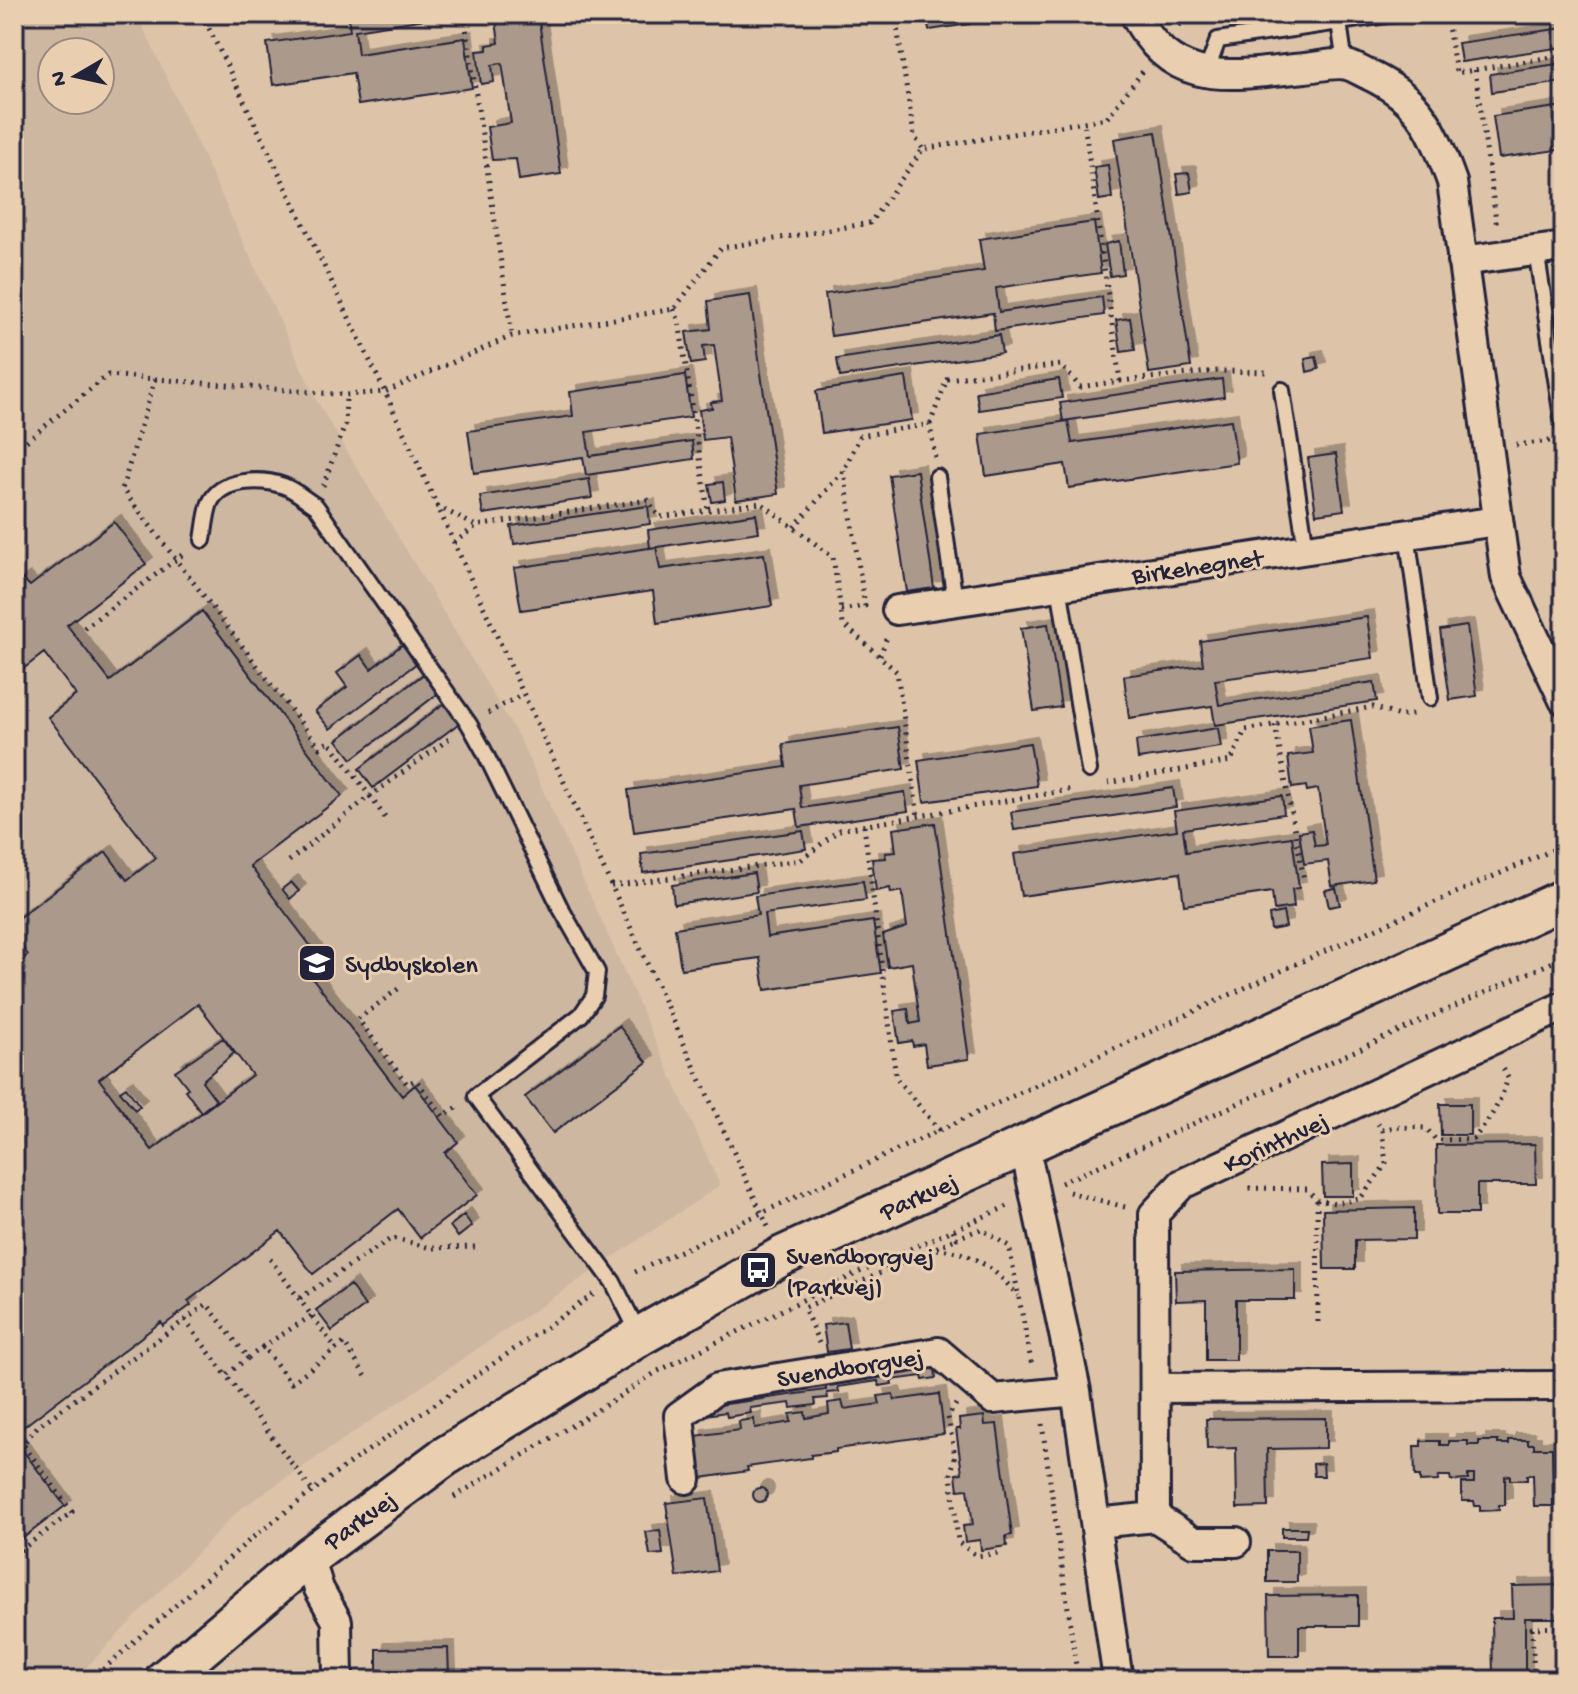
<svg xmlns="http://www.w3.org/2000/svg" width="1578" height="1694" viewBox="0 0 1578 1694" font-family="'Gochi Hand',sans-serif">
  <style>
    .built { fill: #ceb7a0; fill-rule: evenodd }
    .building { fill: #ab998c; stroke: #22223b; stroke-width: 2; fill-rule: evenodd; filter: url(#shadow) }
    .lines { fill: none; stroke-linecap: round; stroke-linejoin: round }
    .lane-casing { stroke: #22223b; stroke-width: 20 }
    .street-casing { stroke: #22223b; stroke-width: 34 }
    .secondary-casing { stroke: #22223b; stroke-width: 44 }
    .path { stroke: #22223b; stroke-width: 5; stroke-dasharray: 2 6; stroke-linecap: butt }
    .lane { stroke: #e9cfb0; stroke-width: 14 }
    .street { stroke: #e9cfb0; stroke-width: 28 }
    .secondary { stroke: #e9cfb0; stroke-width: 38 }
    .labels { text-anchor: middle; stroke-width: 6; stroke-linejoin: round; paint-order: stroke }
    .street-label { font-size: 26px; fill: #22223b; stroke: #e9cfb0 }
    .poi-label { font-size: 26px; fill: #22223b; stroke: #e9cfb0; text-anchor: start }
  </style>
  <defs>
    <filter id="shadow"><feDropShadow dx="7" dy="-7" stdDeviation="0" flood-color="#0004"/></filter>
  </defs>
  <rect width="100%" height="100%" fill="#ddc4a9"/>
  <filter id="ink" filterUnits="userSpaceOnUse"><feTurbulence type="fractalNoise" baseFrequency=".0125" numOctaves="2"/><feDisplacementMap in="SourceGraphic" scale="16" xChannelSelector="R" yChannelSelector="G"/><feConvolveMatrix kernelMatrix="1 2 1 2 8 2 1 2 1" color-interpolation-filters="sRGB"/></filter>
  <g filter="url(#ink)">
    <!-- built -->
    <path class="built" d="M14,14H137L318,403L521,741L720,1185L239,1510L74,1680H14ZM52,52H100V100H52Z"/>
    <!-- building -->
    <path class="building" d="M348,14H457L355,30L358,54L465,38L472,88L358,105L353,73L273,85L267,43L350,31Z
      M495,14H538L561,174L519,180L516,159L492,160L487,127L511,123L502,63L492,65L494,82L481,84L477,51L487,50V45L499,43Z
      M926,14H969L970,24L929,30Z
      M1451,14H1498L1452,21Z
      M1564,28V47L1461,62L1458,43Z
      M1564,63V82L1492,92L1490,74Z
      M1564,106V149L1499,158L1493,116Z
      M1156,132L1191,367L1149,373L1114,139Z
      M1108,165L1112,198L1099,200L1094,167Z
      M1189,173L1192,192L1179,194L1176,174Z
      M1094,222L1101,273L996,288L999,312L1102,297L1104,315L995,331L993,313L831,336L825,294L984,271L979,239Z
      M1119,241L1123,274L1110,276L1105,244Z
      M750,295L778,494L736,500L727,437L703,440L699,410L712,408L711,402L722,401L714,345L703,346L705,362L691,364L686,332L711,329L708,301Z
      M1130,318L1135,350L1121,352L1116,320Z
      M999,335L1002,353L840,377L837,359Z
      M1316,357L1319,369L1307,372L1305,359Z
      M685,375L691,417L586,432L590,456L692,441L694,459L586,475L583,457L474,473L468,431L573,416L570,392Z
      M906,377L912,420L822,433L816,391Z
      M1059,379L1062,398L979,410L976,392Z
      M1222,379L1224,397L1063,421L1060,403Z
      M1231,420L1237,463L1069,488L1065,464L986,476L980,434L1068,421L1072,443Z
      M1336,454L1344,510L1316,514L1308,458Z
      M917,471L934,588L907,592L889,475Z
      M589,479L592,498L483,514L480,496Z
      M723,482L725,500L712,502L709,484Z
      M648,506L650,524L514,544L511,526Z
      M756,514L759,532L650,548L648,530Z
      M114,522L146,564L67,625L110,681L202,611L342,796L250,866L319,957L305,968L402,1096L415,1085L458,1142L445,1153L477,1195L420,1238L398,1209L313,1274L280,1231L188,1301L191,1305L163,1326L161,1322L14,1434V1254L24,1247L14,1233V965L28,955L14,936V921L106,852L127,880L156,858L48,717L76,695L44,653L14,676V586L23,579L30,586ZM198,1004L252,1075L152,1150L99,1079Z
      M656,547L660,569L764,554L772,606L657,623L653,591L521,610L514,568Z
      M1367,617L1373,658L1215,680L1219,705L1374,682L1377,701L1215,725L1212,706L1129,718L1124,676L1203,665L1200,641Z
      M1048,624L1061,707L1034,711L1021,628Z
      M1467,626L1477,696L1450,700L1440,630Z
      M403,644L417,663L330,729L315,711L347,687L337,673L361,655L371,669Z
      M425,673L440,692L352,759L337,740Z
      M447,701L462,721L373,788L359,769Z
      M1351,720L1374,880L1332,886L1328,861L1304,864L1299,832L1312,830L1315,846L1326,845L1318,789L1307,791L1306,786L1292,788L1288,756L1313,753L1309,726Z
      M898,727L904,769L799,785L802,808L905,792L908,811L799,827L796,809L634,832L628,790L786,767L783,744Z
      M1218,728L1221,747L1138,759L1136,741Z
      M1030,743L1037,786L924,802L918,760Z
      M1173,788L1176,807L1014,830L1011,812Z
      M1282,796L1284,814L1183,829L1186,852L1292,837L1299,888L1292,889L1294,907L1274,910L1272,892L1184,905L1180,873L1021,896L1014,854L1177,830L1174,811Z
      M935,823L969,1059L927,1065L924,1044L913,1046L912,1041L899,1043L894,1011L908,1009L910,1024L920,1022L912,963L888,967L883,935L907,927L902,891L891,893L890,888L876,891L872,859L886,858L885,853L896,852L893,829Z
      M803,831L806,849L643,873L641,854Z
      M754,873L757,892L674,904L672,885Z
      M863,881L866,900L764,914L767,937L873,921L881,973L765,990L760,958L681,969L675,928L758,915L755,896Z
      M291,882L299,891L290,899L282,889Z
      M1336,888L1340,905L1329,907L1325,890Z
      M1283,912L1286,927L1271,930L1269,915Z
      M619,1026L647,1062L553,1133L525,1097Z
      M223,1038L234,1053L202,1081L216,1100L201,1112L185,1090L188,1088L175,1071Z
      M1557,1044H1564V1075H1558Z
      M126,1087L140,1106L135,1110L120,1091Z
      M1559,1088H1564V1148H1559Z
      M1440,1104H1470V1135H1441Z
      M1535,1144L1536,1184H1477V1214H1437L1436,1145Z
      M1353,1164V1196H1323L1322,1165Z
      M1414,1208V1239L1355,1240V1269H1324L1323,1210Z
      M464,1215L472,1226L458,1237L450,1226Z
      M1295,1269V1300H1236V1360H1206V1300L1176,1301L1175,1271Z
      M350,1285L365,1306L332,1331L316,1310Z
      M845,1322L849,1349L827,1352L823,1325Z
      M935,1366L936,1378L923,1380L922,1376L891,1380L892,1384L879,1386L878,1381L838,1387L839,1392L827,1393L828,1398L815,1399L816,1405L791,1408L790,1403L750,1408L751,1413L727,1417L726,1412L705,1415L704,1407L826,1390L825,1381Z
      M893,1394L895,1400L939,1394L944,1434L836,1449V1452L811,1455V1458L747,1467L748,1471L701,1478L695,1436L740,1430L739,1421L754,1419L755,1428L791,1422L790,1414L805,1412L806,1418L829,1414L828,1403L842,1401L844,1409L880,1404L878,1396Z
      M984,1416L985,1425L997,1424L1012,1535L1006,1536L1007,1546L981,1550L980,1540L965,1542L963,1526L973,1525L968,1489L958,1490L956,1474L962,1473L956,1429H960L959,1419Z
      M1326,1418V1448L1267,1449L1268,1507L1237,1508L1236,1448L1207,1449L1206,1419Z
      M14,1439L65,1506L14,1545Z
      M1509,1440H1528V1444H1534V1448H1552L1553,1506H1534L1533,1475H1527V1480H1510V1475L1505,1476V1505H1499V1510L1480,1511V1506H1475L1474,1501H1462V1483H1474V1475H1468V1480L1451,1481L1450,1476H1439L1438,1481L1420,1482V1476H1415L1414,1446H1421V1441H1440V1445H1449V1441H1468V1445H1479V1441H1498V1444H1509Z
      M1323,1463L1324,1476H1314L1313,1464Z
      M753 1495a7 7 0 1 1 14 0a7 7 0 1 1-14 0Z
      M707,1498L717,1571L677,1577L666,1503Z
      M1282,1528H1307L1306,1537H1282Z
      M660,1530L663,1554L650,1555L646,1532Z
      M1267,1551H1297V1582H1267Z
      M1564,1585V1618H1525V1680H1493L1492,1618H1513L1512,1586Z
      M1358,1595V1626H1299V1656H1269L1268,1596Z
      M448,1648L449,1676L377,1677V1649Z"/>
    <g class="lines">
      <!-- lane casing -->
      <g class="lane-casing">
        <path id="lane" d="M1339,22L1345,64
          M1206,73L1218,40L1393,14
          M1536,250L1563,424
          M1282,390L1306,549
          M937,477L955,601
          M1407,534L1430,698
          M203,540C205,528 206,514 210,503C221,478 262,478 284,486C295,490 306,500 316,506L469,724L483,749L560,907L597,972L594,996L581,1015L476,1096L613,1282L640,1336
          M1059,586L1089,770"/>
      </g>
      <!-- street casing -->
      <g class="street-casing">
        <path id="street" d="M1135,14C1173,92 1234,74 1305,68C1317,67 1335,62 1347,65C1355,67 1362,72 1369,75C1422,100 1433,130 1452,182L1506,577L1564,700
          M1462,261L1564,247
          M897,610L1497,521
          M1025,1148L1076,1391L1118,1680
          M1155,1388L1557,1386
          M686,1479L679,1416L718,1388L938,1352L993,1399L1076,1391
          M1155,1517L1194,1542H1236
          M1096,1523L1155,1517L1154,1214L1182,1184L1564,1006
          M309,1557L319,1589L337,1621L338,1680"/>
      </g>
      <!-- secondary casing -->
      <g class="secondary-casing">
        <path id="secondary" d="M164,1680L309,1557L444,1457L640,1336L782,1256L1564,899"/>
      </g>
      <!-- path -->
      <path class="path" d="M202,14L385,392L768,1227
        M464,14L512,336
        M895,14L914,136L923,149
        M1446,14L1456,73L1564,55
        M1179,26L1188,14
        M1475,70L1497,227
        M674,309L679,321L708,510
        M155,379L122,489L320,748L329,741L370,796L453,736
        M1120,381L1218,371L1266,372
        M930,424L947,379L1061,365L1080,387L1120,381L1084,122
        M1516,445L1550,441
        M14,451L108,375L346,395L385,392L512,336L674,309L721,248L870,223L923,149L1107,118L1143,71
        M323,486L345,425L346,395
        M437,506L476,526
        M794,527L844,470L860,436L930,424L935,458
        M454,543L476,526L648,500L659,517L761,503L833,557L843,624L897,672L918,816
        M841,610L865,606L844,471
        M84,628L186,552
        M880,656L887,637
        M488,713L523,694
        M1275,725L1304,880
        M1108,783L1231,761L1245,730L1373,707L1399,716L1416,714
        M864,826L896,1078L940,1131
        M289,861L370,796L386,819
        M611,886L801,860L839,830L1074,789
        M398,989L358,1019L407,1084L416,1080L443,1116L458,1107
        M1382,1130L1395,1127L1426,1128L1436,1140L1473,1139C1490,1120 1500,1104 1508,1078L1503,1068
        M1061,1183L1564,957
        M1249,1188L1307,1189L1317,1200L1335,1203L1360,1199L1386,1164L1382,1130L1378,1124
        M1069,1192L1125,1207
        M1317,1200L1318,1326
        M953,1230L957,1238L981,1229L1009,1246L1032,1366
        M937,1249C972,1251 997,1270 1018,1296
        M270,1259L336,1349
        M635,1272L1296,964L1564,845
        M300,1298L392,1238L431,1248L477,1247
        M185,1320L226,1375
        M819,1343L804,1308L957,1238
        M262,1347L313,1315
        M248,1358L263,1347L291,1383L344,1343L367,1378
        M956,1404L948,1417L955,1456L951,1474L958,1542L977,1556L998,1553L997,1547
        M1558,1416L1562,1504L1564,1506
        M1042,1424L1078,1680
        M454,1497L609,1403L658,1371L880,1262L1008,1206
        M14,1555L72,1512L23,1444L37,1427L207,1304L248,1358L226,1375L313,1492
        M1564,1627L1532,1628L1534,1679L1564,1678
        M91,1680L252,1538L344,1467L594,1294
        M1375,1680C1396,1675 1440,1668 1457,1680"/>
      <!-- lane -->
      <use href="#lane" class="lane"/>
      <!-- street -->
      <use href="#street" class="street"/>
      <!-- secondary -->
      <use href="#secondary" class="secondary"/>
    </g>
  </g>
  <!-- icons -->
  <defs>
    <g id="school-square" transform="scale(2)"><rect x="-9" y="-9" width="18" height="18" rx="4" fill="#22223b" stroke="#e9cfb0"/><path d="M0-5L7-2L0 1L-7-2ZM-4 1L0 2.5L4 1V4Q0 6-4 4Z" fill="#fff"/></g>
    <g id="bus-square" transform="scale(2)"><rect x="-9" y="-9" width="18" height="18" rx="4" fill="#22223b" stroke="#e9cfb0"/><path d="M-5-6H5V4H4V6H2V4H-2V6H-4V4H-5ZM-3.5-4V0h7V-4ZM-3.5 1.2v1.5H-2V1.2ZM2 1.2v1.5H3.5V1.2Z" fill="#fff"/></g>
  </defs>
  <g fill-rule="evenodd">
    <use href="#school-square" x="317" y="963"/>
    <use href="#bus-square" x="758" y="1270"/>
  </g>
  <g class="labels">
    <!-- street labels -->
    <g class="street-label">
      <text transform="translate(1197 565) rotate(-8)" y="9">Birkehegnet</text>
      <text transform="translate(1275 1141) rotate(-25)" y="9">Korinthvej</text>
      <text transform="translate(918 1195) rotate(-24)" y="9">Parkvej</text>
      <text transform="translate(850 1366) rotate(-9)" y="9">Svendborgvej</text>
      <text transform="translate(359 1519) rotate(-36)" y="9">Parkvej</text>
    </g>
    <!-- poi labels -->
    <g class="poi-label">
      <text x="345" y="972">Sydbyskolen</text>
      <text x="786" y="1264">Svendborgvej<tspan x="786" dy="30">(Parkvej)</tspan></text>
    </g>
  </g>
  <!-- margin -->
  <rect width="1578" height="1694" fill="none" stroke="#e9cfb0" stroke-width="48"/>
  <rect x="24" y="24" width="1530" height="1646" fill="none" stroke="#22223b" stroke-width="3" filter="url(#ink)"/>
  <!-- north arrow -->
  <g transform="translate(76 76) rotate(261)"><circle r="38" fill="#e9cfb0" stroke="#998a81" stroke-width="2"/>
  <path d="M0-6L14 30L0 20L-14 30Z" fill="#22223b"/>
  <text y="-12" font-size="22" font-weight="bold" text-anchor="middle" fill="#22223b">N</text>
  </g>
</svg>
